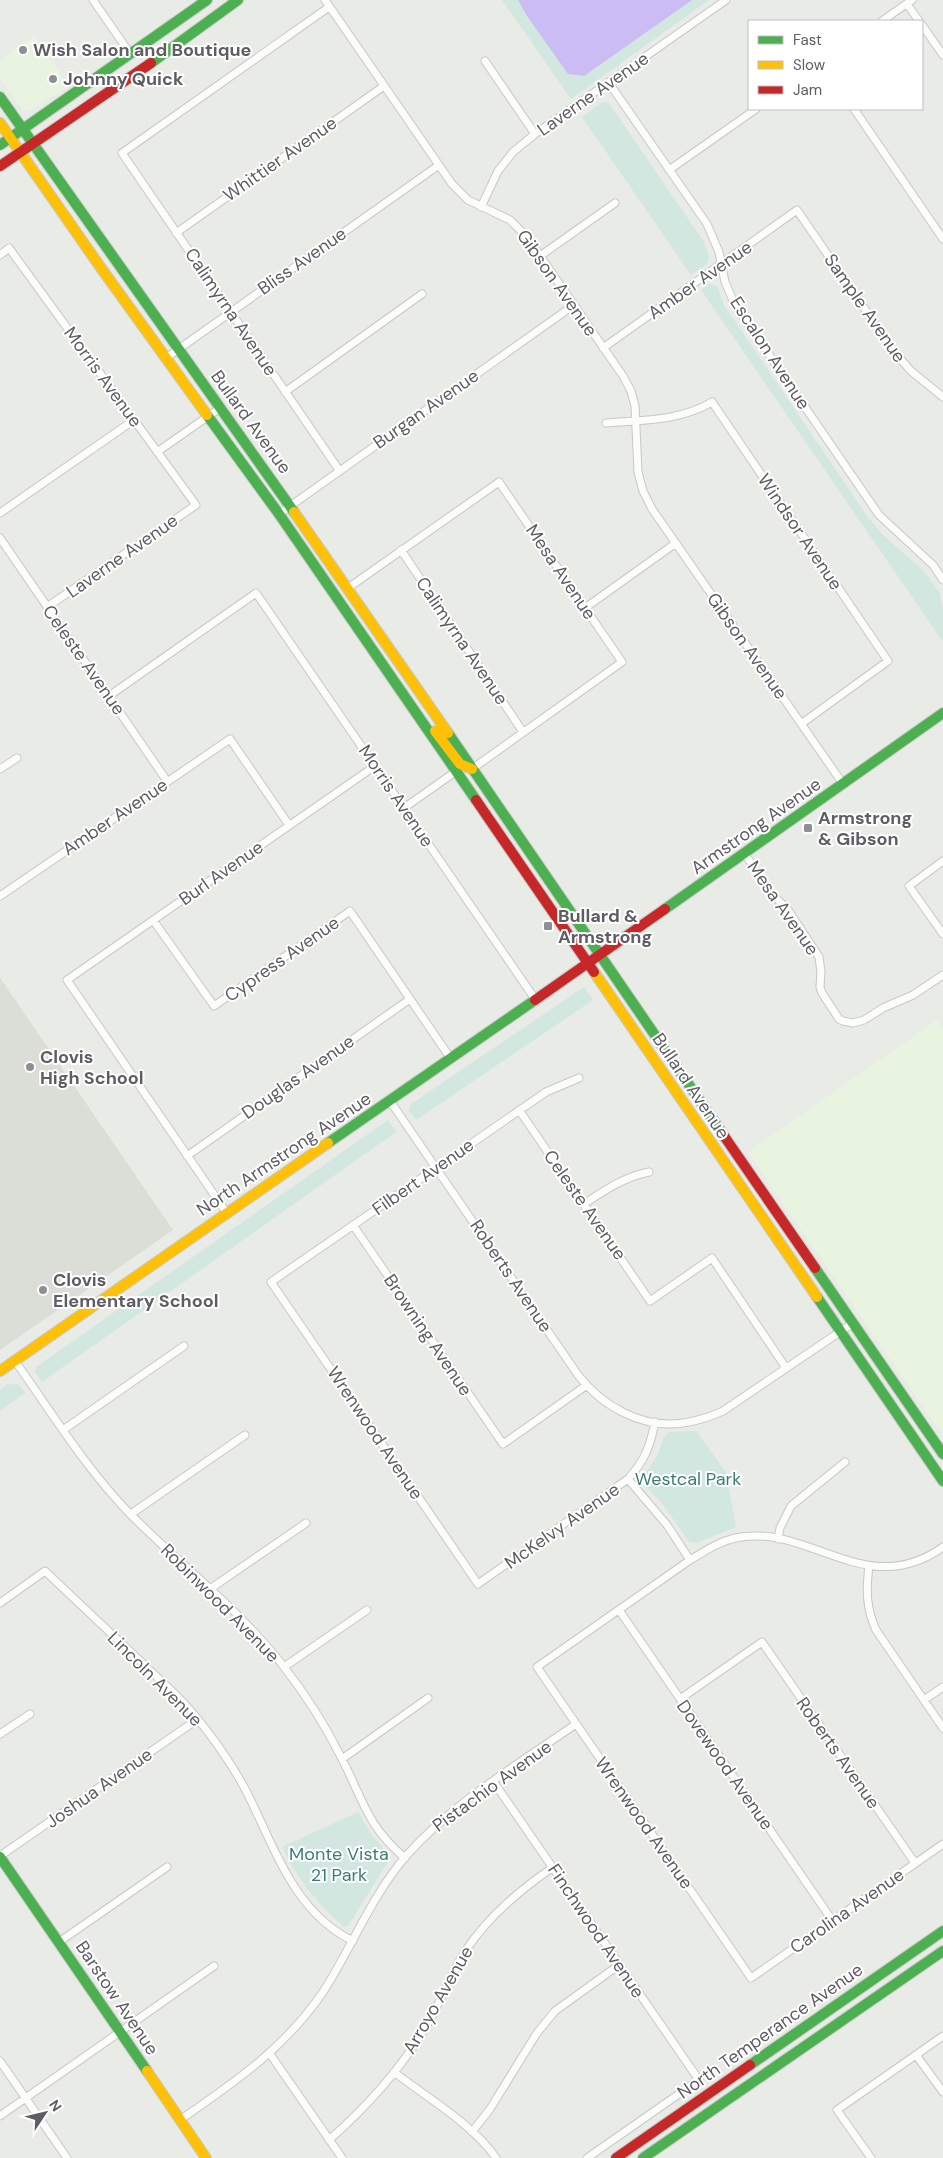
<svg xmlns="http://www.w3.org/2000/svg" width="943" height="2158" viewBox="0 0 943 2158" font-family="'DM Sans',sans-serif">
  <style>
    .commercial { fill: #e8f4e0 }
    .education { fill: #daded6 }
    .green { fill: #d3e7e1 }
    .water { fill: #cbbdf3 }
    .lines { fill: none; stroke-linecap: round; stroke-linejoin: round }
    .street-casing { stroke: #c7c8c8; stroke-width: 9 }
    .fast-casing { stroke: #c8c9c9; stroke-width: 12 }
    .slow-casing { stroke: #c8c9c9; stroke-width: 12 }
    .jam-casing { stroke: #c8c9c9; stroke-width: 12 }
    .street { stroke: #fcfcfb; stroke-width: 7 }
    .fast { stroke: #4caf50; stroke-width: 10 }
    .slow { stroke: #ffc107; stroke-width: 10 }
    .jam { stroke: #c62828; stroke-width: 10 }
    .poi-dot { fill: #8f8e92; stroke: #fff; stroke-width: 2 }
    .labels { text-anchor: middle; stroke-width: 4; stroke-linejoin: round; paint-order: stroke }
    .poi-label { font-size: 18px; font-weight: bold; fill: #5f5c64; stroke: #fff; text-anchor: start }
    .street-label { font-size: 18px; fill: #5f5c64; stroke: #fff }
    .park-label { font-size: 18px; fill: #3a7d75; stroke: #fff }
  </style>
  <rect width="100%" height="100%" fill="#e8ebe6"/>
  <!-- commercial -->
  <path class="commercial" d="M34,36L69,86L28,111L21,107L0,79V60Z
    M937,1020L943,1029V1436L748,1152Z"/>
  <!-- education -->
  <path class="education" d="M0,978L173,1230L0,1350Z"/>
  <!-- green -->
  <path class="green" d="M502,0H709L571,99Z
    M603,102L609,103L704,242L709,256L707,264L691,275L582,117Z
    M709,284L717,286L724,305L867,516L884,536L924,571L940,593L943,608V642L701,290Z
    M584,987L593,1000L416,1120L409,1111L411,1104Z
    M388,1120L396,1132L42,1382L35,1372L36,1367Z
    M8,1384L19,1385L25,1393L0,1411V1390Z
    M696,1431L726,1472L736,1527L697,1543L689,1542L663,1505L645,1485L644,1475L657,1456L664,1437L669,1432Z
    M358,1812L372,1835L391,1857L348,1926L344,1927C318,1905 297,1878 282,1847Z"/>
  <!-- water -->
  <path class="water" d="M518,0H692L584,76L568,74L527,16Z"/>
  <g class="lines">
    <!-- street casing -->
    <g class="street-casing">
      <path id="street" d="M93,0L131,55
        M325,0L452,184L468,200L510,220L527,237L623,376L631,391L635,406L638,472L643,491L652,509L843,784
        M907,4L919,21
        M329,7L122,153L339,470
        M882,21L912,0
        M922,25L943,55
        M485,61L535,134
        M609,83L707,224L719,252L725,282L735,305L879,515L933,565L943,580
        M854,109L943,239
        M669,170L756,109
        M481,207L498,171L513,152L535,134L726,0
        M176,233L384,86
        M0,255L9,248L196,505L47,607
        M540,256L615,203
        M603,348L797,210L895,353L911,371L943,397
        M166,358L439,165
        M285,392L422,294
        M606,423C643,420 680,421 712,402L888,661L801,724
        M157,452L220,408
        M0,513L134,420
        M279,514L574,305
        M0,538L167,781
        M401,550L523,732
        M348,588L499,482L622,662L472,769
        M585,608L676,543
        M109,696L256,593L535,999
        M0,769L17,758
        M404,808L455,772
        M745,854L771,893L788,910L819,957L821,972L820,987L822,993L839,1019L843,1021L853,1023L864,1020L883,1008L913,995L943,975
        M943,861L909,886L943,934
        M0,896L230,739L289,825
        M153,920L214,1006L350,911L451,1059
        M579,1078L546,1092L271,1282L478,1584L628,1479C645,1460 650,1447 655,1422
        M390,1101L578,1375C602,1406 642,1429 683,1423C697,1421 710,1417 723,1411L853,1323
        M519,1110L650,1301L712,1258L786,1368
        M187,1156L410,999
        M584,1204C605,1190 624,1177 649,1172
        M226,1212L67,980L375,766
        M353,1225L503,1444L587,1385
        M15,1361C52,1413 86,1469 131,1515C182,1566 240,1610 284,1667C306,1695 325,1725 341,1757C363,1799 366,1825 405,1858
        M63,1430L184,1346
        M628,1479L667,1525L690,1560
        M131,1514L245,1435
        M778,1539L780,1528L791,1506L845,1462
        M943,1547C866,1602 808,1522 735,1538C718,1542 705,1551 690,1560L537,1667L751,1978L943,1844
        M869,1566C866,1590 866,1608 876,1630L943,1728
        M210,1589L306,1523
        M0,1603L45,1571L174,1693C201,1720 224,1752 243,1785C273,1841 291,1911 353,1941
        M619,1610L832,1920
        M284,1667L367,1610
        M680,1699L762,1642L915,1863
        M924,1700L943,1687
        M0,1734L30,1714
        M342,1759L428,1698
        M493,1781L699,2080L587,2158
        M0,1856L198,1719
        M59,1942L167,1867
        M270,2054L342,2158
        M916,2055L943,2092
        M0,2061L67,2158
        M394,2072C426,2097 474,2125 496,2158
        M0,2116L214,1966
        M180,2120C235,2082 285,2048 323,1992C352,1947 371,1897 406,1856C454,1802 517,1765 576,1724
        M472,2132L490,2109L537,2033L555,2011L619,1965
        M329,2140C369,2105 405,2064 431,2018C443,1996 452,1971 466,1950C489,1916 519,1891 553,1867
        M871,2158L837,2110L943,2036"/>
    </g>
    <!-- fast casing -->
    <g class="fast-casing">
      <path id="fast" d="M151,63L238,0
        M0,97L294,512
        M0,145L207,0
        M207,415L279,514L476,800
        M448,733L722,1133
        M665,909L943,713
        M328,1143L535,1000
        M815,1268L943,1454
        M817,1297L943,1481
        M0,1857L147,2071
        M750,2065L943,1931
        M643,2158L943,1951"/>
    </g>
    <!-- slow casing -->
    <g class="slow-casing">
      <path id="slow" d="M0,123L101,268L207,415
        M294,512L448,733
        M435,731L460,764L472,769
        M594,972L817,1297
        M0,1371L328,1143
        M147,2071L206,2158"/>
    </g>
    <!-- jam casing -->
    <g class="jam-casing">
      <path id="jam" d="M0,166L151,63
        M476,800L594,972
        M535,1000L665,909
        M722,1133L815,1268
        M616,2158L750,2065"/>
    </g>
    <!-- street -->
    <use href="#street" class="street"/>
    <!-- fast -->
    <use href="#fast" class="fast"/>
    <!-- slow -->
    <use href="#slow" class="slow"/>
    <!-- jam -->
    <use href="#jam" class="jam"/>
  </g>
  <!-- markers -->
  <g class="poi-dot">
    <circle cx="23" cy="50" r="5"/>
    <circle cx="53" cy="79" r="5"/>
    <rect x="803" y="823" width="10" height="10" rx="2.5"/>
    <rect x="543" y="921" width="10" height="10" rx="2.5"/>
    <circle cx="30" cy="1067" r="5"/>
    <circle cx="43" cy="1290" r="5"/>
  </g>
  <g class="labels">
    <!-- poi labels -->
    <g class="poi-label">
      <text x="33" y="56">Wish Salon and Boutique</text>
      <text x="63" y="85">Johnny Quick</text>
      <text x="818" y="824">Armstrong<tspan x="818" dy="21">&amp; Gibson</tspan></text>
      <text x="558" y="922">Bullard &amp;<tspan x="558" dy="21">Armstrong</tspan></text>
      <text x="40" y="1063">Clovis<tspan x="40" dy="21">High School</tspan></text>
      <text x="53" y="1286">Clovis<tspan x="53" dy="21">Elementary School</tspan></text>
    </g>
    <!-- street labels -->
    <g class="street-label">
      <text transform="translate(593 94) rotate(-35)" y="6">Laverne Avenue</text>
      <text transform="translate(280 159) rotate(-35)" y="6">Whittier Avenue</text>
      <text transform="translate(302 261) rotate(-35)" y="6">Bliss Avenue</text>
      <text transform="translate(700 280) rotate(-35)" y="6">Amber Avenue</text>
      <text transform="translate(557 283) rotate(55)" y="6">Gibson Avenue</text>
      <text transform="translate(865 308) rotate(55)" y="6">Sample Avenue</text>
      <text transform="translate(231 312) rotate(56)" y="6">Calimyrna Avenue</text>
      <text transform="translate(770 353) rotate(57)" y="6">Escalon Avenue</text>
      <text transform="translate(103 377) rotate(54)" y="6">Morris Avenue</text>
      <text transform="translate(426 409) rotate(-35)" y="6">Burgan Avenue</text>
      <text transform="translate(251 422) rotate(54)" y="6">Bullard Avenue</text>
      <text transform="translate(800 532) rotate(56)" y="6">Windsor Avenue</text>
      <text transform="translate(122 556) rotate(-35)" y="6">Laverne Avenue</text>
      <text transform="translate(561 572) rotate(56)" y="6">Mesa Avenue</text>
      <text transform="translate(462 641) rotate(56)" y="6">Calimyrna Avenue</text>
      <text transform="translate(747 646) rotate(55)" y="6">Gibson Avenue</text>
      <text transform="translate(84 660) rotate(55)" y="6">Celeste Avenue</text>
      <text transform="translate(396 796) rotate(56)" y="6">Morris Avenue</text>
      <text transform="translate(115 817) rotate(-34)" y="6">Amber Avenue</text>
      <text transform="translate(756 826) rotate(-35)" y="6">Armstrong Avenue</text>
      <text transform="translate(221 873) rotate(-35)" y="6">Burl Avenue</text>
      <text transform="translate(783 908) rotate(55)" y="6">Mesa Avenue</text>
      <text transform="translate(282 959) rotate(-35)" y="6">Cypress Avenue</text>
      <text transform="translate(298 1077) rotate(-35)" y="6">Douglas Avenue</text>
      <text transform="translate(691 1086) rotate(56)" y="6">Bullard Avenue</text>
      <text transform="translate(284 1154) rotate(-34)" y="6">North Armstrong Avenue</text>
      <text transform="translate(423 1177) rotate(-35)" y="6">Filbert Avenue</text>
      <text transform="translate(585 1205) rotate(55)" y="6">Celeste Avenue</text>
      <text transform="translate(511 1276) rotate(56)" y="6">Roberts Avenue</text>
      <text transform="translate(428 1335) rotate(56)" y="6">Browning Avenue</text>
      <text transform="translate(375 1433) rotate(56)" y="6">Wrenwood Avenue</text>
      <text transform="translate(562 1526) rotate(-35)" y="6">McKelvy Avenue</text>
      <text transform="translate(220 1603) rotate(45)" y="6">Robinwood Avenue</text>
      <text transform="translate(155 1679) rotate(45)" y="6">Lincoln Avenue</text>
      <text transform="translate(838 1753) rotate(55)" y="6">Roberts Avenue</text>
      <text transform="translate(725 1765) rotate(55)" y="6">Dovewood Avenue</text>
      <text transform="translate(492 1786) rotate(-36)" y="6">Pistachio Avenue</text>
      <text transform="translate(99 1788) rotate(-35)" y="6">Joshua Avenue</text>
      <text transform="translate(644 1823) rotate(55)" y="6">Wrenwood Avenue</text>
      <text transform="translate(847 1911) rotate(-35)" y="6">Carolina Avenue</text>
      <text transform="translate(596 1931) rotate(56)" y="6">Finchwood Avenue</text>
      <text transform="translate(117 1998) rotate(56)" y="6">Barstow Avenue</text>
      <text transform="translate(438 2000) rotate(-60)" y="6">Arroyo Avenue</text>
      <text transform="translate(770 2031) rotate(-35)" y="6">North Temperance Avenue</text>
    </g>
    <!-- park labels -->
    <g class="park-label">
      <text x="688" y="1485">Westcal Park</text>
      <text x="339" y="1860">Monte Vista<tspan x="339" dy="21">21 Park</tspan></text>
    </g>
  </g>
  <!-- legend -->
  <rect x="748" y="20" width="175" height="90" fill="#ffffff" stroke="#bfbec1"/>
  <rect x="758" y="36" width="25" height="8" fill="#4caf50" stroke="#bfbec1"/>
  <text x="793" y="45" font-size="15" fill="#5f5c64">Fast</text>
  <rect x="758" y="61" width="25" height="8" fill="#ffc107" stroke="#bfbec1"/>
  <text x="793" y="70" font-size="15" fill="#5f5c64">Slow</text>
  <rect x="758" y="86" width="25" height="8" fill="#c62828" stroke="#bfbec1"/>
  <text x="793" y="95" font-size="15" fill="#5f5c64">Jam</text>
  <!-- north arrow -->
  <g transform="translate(45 2113) rotate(55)" stroke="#ffffff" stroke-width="4" paint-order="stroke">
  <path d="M0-4L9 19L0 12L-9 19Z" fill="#5f5c64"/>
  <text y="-8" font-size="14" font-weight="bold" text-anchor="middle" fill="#5f5c64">N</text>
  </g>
</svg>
